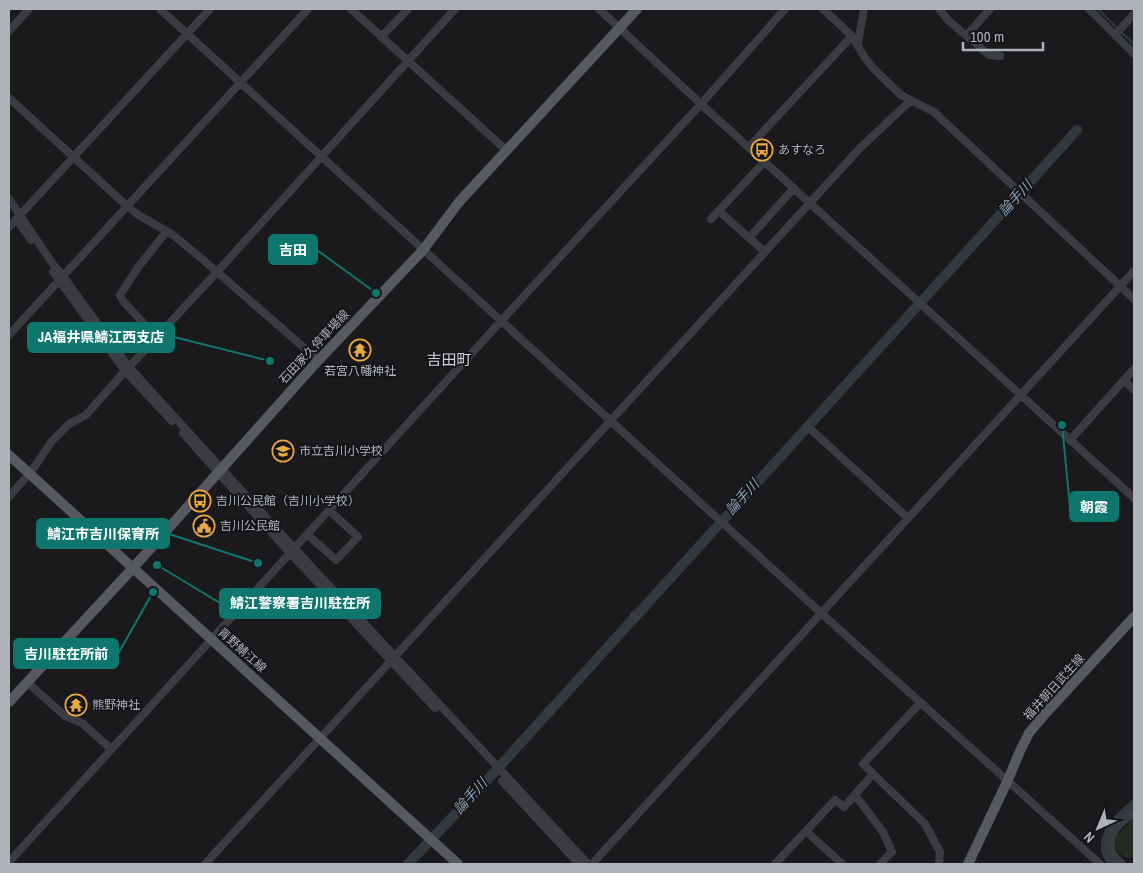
<svg xmlns="http://www.w3.org/2000/svg" width="1143" height="873" viewBox="0 0 1143 873" font-family="'Archivo Narrow','Noto Sans JP',sans-serif">
  <style>
    .green { fill: #222a22 }
    .lines { fill: none; stroke-linecap: round; stroke-linejoin: round }
    .stream { stroke: #303a40; stroke-width: 2 }
    .river { stroke: #303a40; stroke-width: 10 }
    .minor { stroke: #3b3c41; stroke-width: 8 }
    .major { stroke: #575960; stroke-width: 10 }
    .labels { text-anchor: middle; stroke-width: 4; stroke-linejoin: round; paint-order: stroke }
    .poi-label { font-size: 12px; fill: #adb2bb; stroke: #151517; text-anchor: start }
    .street-label { font-size: 12px; fill: #adb2bb; stroke: #151517 }
    .water-label { font-size: 14px; font-style: italic; fill: #86a1b4; stroke: #151517 }
    .quarter-label { font-size: 15px; fill: #ced1d7; stroke: #151517 }
    .leader { fill: none; stroke: #0f766e; stroke-width: 2 }
    .callout-dot { fill: #0f766e; stroke: #151517; stroke-width: 2 }
    .callout { fill: #0f766e; stroke: #0f766e; stroke-width: 2 }
    .callout-label { font-size: 14px; text-anchor: middle; font-weight: bold; fill: #fff }
  </style>
  <rect width="100%" height="100%" fill="#1a1a1c"/>
  <!-- green -->
  <path class="green" d="M1134,818V856L1129,858L1123,857L1115,847L1116,836Z"/>
  <g class="lines">
    <!-- stream -->
    <path class="stream" d="M1098,9L1118,29
      M1121,32L1134,44"/>
    <!-- river -->
    <path class="river" d="M408,864L479,789L1077,130
      M1113,864C1111,860 1107,855 1106,850C1104,830 1121,816 1134,805"/>
    <!-- minor -->
    <path class="minor" d="M160,9L821,613L1100,864
      M351,9L506,150
      M599,9L701,104L1134,498
      M823,9L852,36L865,58L875,70L901,95L934,112L1134,299
      M939,9L948,20L989,55L1000,56
      M1089,9L1134,54
      M9,31L29,9
      M967,35L990,9
      M1115,35L1134,14
      M381,37L408,9
      M858,43L864,9
      M9,98L127,206L137,214L173,235L201,258L316,358L315,364
      M749,147L852,36
      M9,199L55,267L63,276L129,367L294,548L588,864
      M719,211L765,252
      M711,219L765,161
      M17,220L31,240
      M9,227L210,9
      M749,238L794,188
      M53,272L125,371L172,421
      M9,335L308,9
      M156,337L123,301L120,295L139,266L167,231
      M129,367L217,272L455,9
      M1125,381L1134,390
      M807,426L908,518
      M183,433L290,553L435,708
      M1071,439L1134,369
      M9,497L33,469L52,441L69,424L86,415L125,371
      M307,534L336,560L358,537L329,510
      M634,615L636,618
      M27,682L65,716L82,723L111,749
      M920,703L863,764L925,824L940,852L939,864
      M548,711L550,712
      M502,781L579,864
      M855,795L883,832L892,852L880,864
      M806,831L842,864
      M9,862L501,321L701,104L785,9
      M205,864L861,147L907,104L912,101
      M592,864L1134,271
      M775,864L835,800L844,807L873,774
      M1122,864C1119,861 1114,856 1112,852C1106,835 1121,820 1134,814"/>
    <!-- major -->
    <path class="major" d="M9,455L458,864
      M9,702L133,568L315,364L423,250L459,202L637,9
      M968,864L1007,782L1020,751L1029,733L1045,714L1134,617"/>
  </g>
  <!-- icons -->
  <defs>
    <g id="bus-ring" transform="scale(1.125)"><circle r="9.5" fill="#151517" stroke="#eaa843" stroke-width="1.5"/><path d="M-5-6H5V4H4V6H2V4H-2V6H-4V4H-5ZM-3.5-4V0h7V-4ZM-3.5 1.2v1.5H-2V1.2ZM2 1.2v1.5H3.5V1.2Z" fill="#eaa843"/></g>
    <g id="temple-ring" transform="scale(1.125)"><circle r="9.5" fill="#151517" stroke="#eaa843" stroke-width="1.5"/><path d="M0-6L5-2H3V0L6.5 2.5H4V6H1.5V3h-3V6H-4V2.5H-6.5L-3 0V-2H-5Z" fill="#eaa843"/></g>
    <g id="school-ring" transform="scale(1.125)"><circle r="9.5" fill="#151517" stroke="#eaa843" stroke-width="1.5"/><path d="M0-5L7-2L0 1L-7-2ZM-4 1L0 2.5L4 1V4Q0 6-4 4Z" fill="#eaa843"/></g>
    <g id="civic-ring" transform="scale(1.125)"><circle r="9.5" fill="#151517" stroke="#eaa843" stroke-width="1.5"/><path d="M-.6-6.5H3V-4.5H.6V-3L4-1V1h2V6H-6V1h2V-1L-.6-3ZM-1.2 2.5V6h2.4V2.5Z" fill="#eaa843"/></g>
  </defs>
  <g fill-rule="evenodd">
    <use href="#bus-ring" x="762" y="150"/>
    <use href="#temple-ring" x="360" y="350"/>
    <use href="#school-ring" x="283" y="451"/>
    <use href="#bus-ring" x="200" y="501"/>
    <use href="#civic-ring" x="204" y="526"/>
    <use href="#temple-ring" x="76" y="705"/>
  </g>
  <g class="labels">
    <!-- poi labels -->
    <g class="poi-label">
      <text x="778" y="154">あすなろ</text>
      <text x="360" y="375" text-anchor="middle">若宮八幡神社</text>
      <text x="299" y="455">市立吉川小学校</text>
      <text x="216" y="505">吉川公民館（吉川小学校）</text>
      <text x="220" y="530">吉川公民館</text>
      <text x="92" y="709">熊野神社</text>
    </g>
    <!-- street labels -->
    <g class="street-label">
      <text transform="translate(314 347) rotate(-47)" y="4">石田家久停車場線</text>
      <text transform="translate(242 650) rotate(42)" y="4">青野鯖江線</text>
      <text transform="translate(1054 687) rotate(-48)" y="4">福井朝日武生線</text>
    </g>
    <!-- water labels -->
    <g class="water-label">
      <text transform="translate(1015 198) rotate(-48)" y="5">論手川</text>
      <text transform="translate(742 497) rotate(-48)" y="5">論手川</text>
      <text transform="translate(470 796) rotate(-48)" y="5">論手川</text>
    </g>
    <!-- quarter labels -->
    <g class="quarter-label">
      <text x="449" y="365">吉田町</text>
    </g>
  </g>
  <!-- callouts -->
  <path class="leader" d="M376 293L317 250M270 361L174 337M1062 425L1070 507M258 563L169 534M157 565L220 603M153 592L118 654"/>
  <g class="callout-dot">
    <circle cx="376" cy="293" r="5"/>
    <circle cx="270" cy="361" r="5"/>
    <circle cx="1062" cy="425" r="5"/>
    <circle cx="258" cy="563" r="5"/>
    <circle cx="157" cy="565" r="5"/>
    <circle cx="153" cy="592" r="5"/>
  </g>
  <g class="callout">
    <rect x="269" y="235" width="48" height="29" rx="5"/>
    <rect x="28" y="323" width="146" height="29" rx="5"/>
    <rect x="1070" y="492" width="48" height="29" rx="5"/>
    <rect x="37" y="519" width="132" height="29" rx="5"/>
    <rect x="220" y="589" width="160" height="29" rx="5"/>
    <rect x="14" y="639" width="104" height="29" rx="5"/>
  </g>
  <g class="callout-label">
    <text x="293" y="255">吉田</text>
    <text x="101" y="342">JA福井県鯖江西支店</text>
    <text x="1094" y="512">朝霞</text>
    <text x="103" y="539">鯖江市吉川保育所</text>
    <text x="300" y="608">鯖江警察署吉川駐在所</text>
    <text x="66" y="659">吉川駐在所前</text>
  </g>
  <!-- border -->
  <rect width="1143" height="873" fill="none" stroke="#adb2bb" stroke-width="20"/>
  <!-- north arrow -->
  <g transform="translate(1098 828) rotate(224)" stroke="#151517" stroke-width="4" paint-order="stroke">
  <path d="M0-4L9 19L0 12L-9 19Z" fill="#adb2bb"/>
  <text y="-8" font-size="14" font-weight="bold" text-anchor="middle" fill="#adb2bb">N</text>
  </g>
  <!-- scale -->
  <path d="M963 42v8h80v-8" fill="none" stroke="#adb2bb" stroke-width="2.5"/>
  <text x="970" y="42" font-size="15" fill="#adb2bb" stroke="#151517" stroke-width="4" paint-order="stroke">100 m</text>
</svg>
